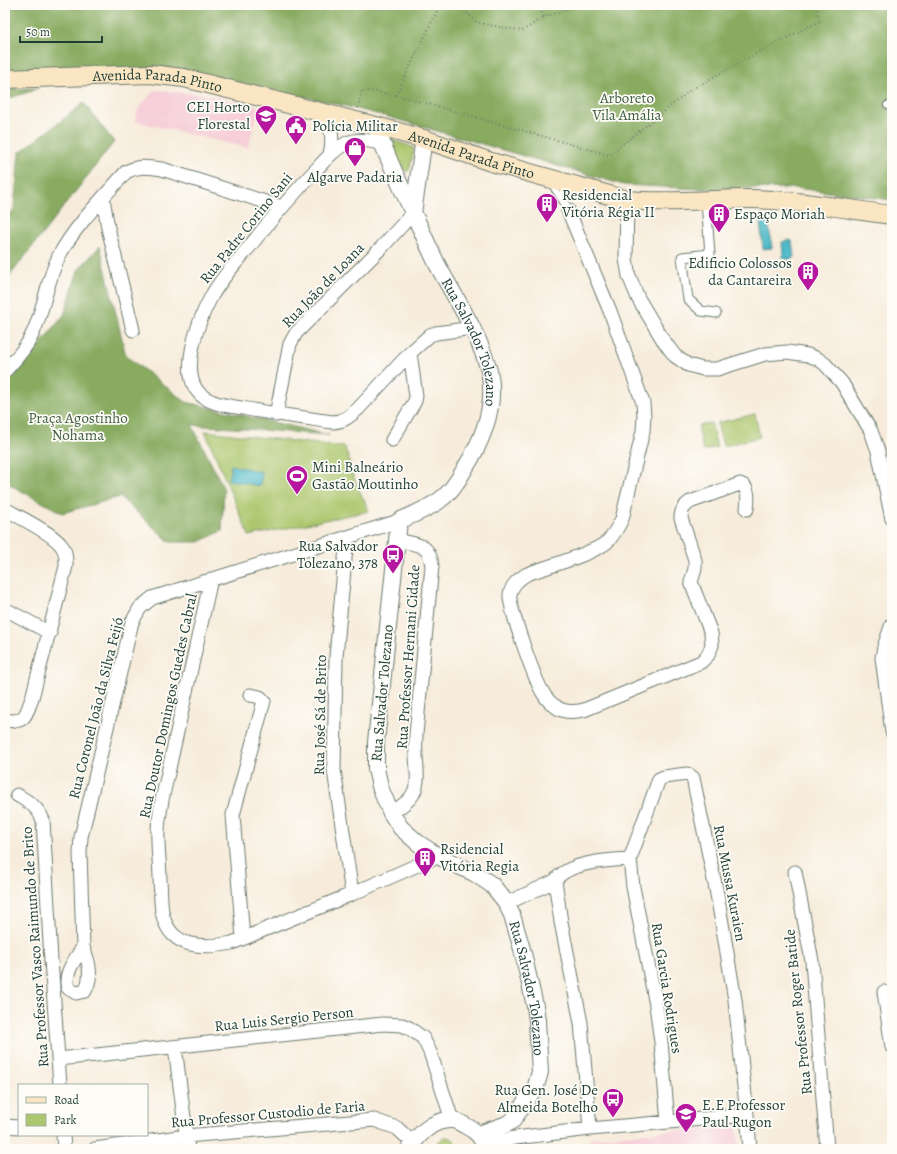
<svg xmlns="http://www.w3.org/2000/svg" width="897" height="1154" viewBox="0 0 897 1154" font-family="Alegreya,serif">
  <style>
    .built { fill: #f6cfd8 }
    .green { fill: #abc66c; stroke: #658250 }
    .forest { fill: #88ab60; stroke: #54744a }
    .water { fill: #4db9c8; stroke: #367b7e }
    .lines { fill: none; stroke-linecap: round; stroke-linejoin: round }
    .service-casing { stroke: #6b7a6e; stroke-width: 8 }
    .pedestrian-casing { stroke: #6b7a6e; stroke-width: 11 }
    .minor-casing { stroke: #6b7a6e; stroke-width: 15 }
    .tertiary-casing { stroke: #6b7a6e; stroke-width: 18 }
    .secondary-casing { stroke: #6b7a6e; stroke-width: 20 }
    .path { stroke: #6b7a6e; stroke-width: 2; stroke-dasharray: 1 3; stroke-linecap: butt }
    .service { stroke: #fff; stroke-width: 6 }
    .pedestrian { stroke: #fff; stroke-width: 9 }
    .minor { stroke: #fff; stroke-width: 13 }
    .tertiary { stroke: #fff; stroke-width: 16 }
    .secondary { stroke: #fbe6c4; stroke-width: 18 }
    .labels { text-anchor: middle; stroke-width: 3.5; stroke-linejoin: round; paint-order: stroke }
    .street-label { font-size: 15px; fill: #1f3d34; stroke: #fdfcf7 }
    .park-label { font-size: 15px; fill: #425f42; stroke: #fdfcf7 }
    .poi-label { font-size: 15px; fill: #1f3d34; stroke: #fdfcf7; text-anchor: start }
  </style>
  <rect width="100%" height="100%" fill="#fdfcf7"/>
  <filter id="ink" filterUnits="userSpaceOnUse"><feTurbulence type="fractalNoise" baseFrequency=".025" numOctaves="2"/><feDisplacementMap in="SourceGraphic" scale="8" xChannelSelector="R" yChannelSelector="G"/><feConvolveMatrix kernelMatrix="1 2 1 2 8 2 1 2 1" color-interpolation-filters="sRGB"/></filter>
  <filter id="wash" filterUnits="userSpaceOnUse"><feTurbulence type="fractalNoise" baseFrequency=".012" numOctaves="4" result="noise"/><feDisplacementMap in="SourceGraphic" scale="16" xChannelSelector="R" yChannelSelector="G"/><feGaussianBlur stdDeviation="0.9" result="paint"/><feColorMatrix in="noise" values="0 0 0 0 0 0 0 0 0 0 0 0 0 0 0 0 0 1.4 0 .05"/><feComposite in="paint" operator="in"/></filter>
  <g filter="url(#wash)">
    <rect width="100%" height="100%" fill="#f7ecdb"/>
    <!-- built -->
    <path class="built" d="M154,90L206,95L259,107L248,148L134,121L139,108Z
      M731,1125L735,1127L737,1130L739,1149H590L589,1138Z"/>
    <!-- green -->
    <path class="green" d="M388,139L413,147L414,151L409,171H406L402,168L387,140Z
      M755,414L760,437L723,446L717,423Z
      M711,423L717,447L703,451L698,426Z
      M205,431L345,447L355,481L369,511L249,536Z
      M445,1137C452,1137 457,1141 457,1149H433L438,1142Z"/>
    <!-- forest -->
    <path class="forest" d="M5,5H892V200L796,188L700,189L624,185L385,116L337,104L183,71L5,73Z
      M39,88L5,100V89Z
      M84,103L114,142L5,282V221L14,209L19,153Z
      M100,246L126,356L186,402L329,435L192,425L224,489L222,531L199,542H170L120,497L62,513L5,482V387L64,315L78,270Z"/>
    <!-- water -->
    <path class="water" d="M768,219L772,248L763,249L760,221Z
      M790,240L792,241L794,257L792,259H784L783,257L782,242Z
      M231,465L262,472L260,486L228,480Z"/>
  </g>
  <g filter="url(#ink)">
    <g class="lines">
      <!-- service casing -->
      <g class="service-casing">
        <path id="service" d="M887,105L892,107
          M550,182L568,210L561,184"/>
      </g>
      <!-- pedestrian casing -->
      <g class="pedestrian-casing">
        <path id="pedestrian" d="M706,201L710,254L682,257L688,299L701,311L716,313"/>
      </g>
      <!-- minor casing -->
      <g class="minor-casing">
        <path id="minor" d="M319,112C332,126 334,136 330,155
          M382,144C370,140 358,138 347,143C332,150 322,164 311,175C290,198 269,221 250,246C236,263 220,279 210,299C198,322 178,375 201,395C213,405 231,406 247,409C275,414 304,418 333,422C345,421 350,416 358,409L410,353L430,335L436,333L473,328
          M103,198L108,228L133,330
          M627,200L626,259L629,276L638,298L663,340L675,356L688,365L703,369H717L765,354L787,352L808,355L818,359L825,364L842,383L871,431L878,451L892,519
          M568,210L610,311L643,403L644,416L643,431L622,519C618,527 614,535 607,542C593,554 546,567 527,574C519,579 512,584 510,594C508,606 535,680 543,693C546,698 550,703 555,706C563,713 575,712 584,710L701,662L708,655L712,645L711,633L691,582L695,569V560L681,518C681,510 684,506 690,502L740,484C750,487 748,501 747,509
          M5,371C14,361 25,350 31,337C44,312 46,282 59,256C74,227 104,197 126,172C138,165 148,167 162,169L281,207
          M276,415L290,344L296,333L382,247L413,213
          M392,440L415,401L416,396L410,353
          M5,509C19,517 52,533 61,545C66,551 66,558 66,566L32,698C26,715 25,724 5,720
          M347,537L336,657L334,770L352,894
          M211,579L162,800C160,813 157,826 158,839C158,853 160,866 160,879C161,891 160,905 163,916C172,950 205,948 232,943L352,894L438,856
          M5,609L50,633
          M892,624L884,647L882,658L892,732
          M17,795C30,803 37,806 43,820L51,960L60,1085
          M391,813C398,808 406,804 411,797C421,784 416,768 416,754C415,747 416,741 416,734L432,566C430,543 417,545 397,540
          M795,872L812,961L827,1149
          M555,881C567,862 609,860 630,859
          M507,903L555,881L561,922L581,1023L590,1129
          M243,938L233,815L264,701L260,697L250,695
          M83,947C76,959 63,973 68,988L76,993L85,991C93,976 89,962 83,947L80,852L81,837L132,622L140,608L152,598L399,521
          M884,992L892,1047
          M175,1047L188,1149
          M59,1059L383,1024L402,1025L409,1028L423,1038L430,1052L452,1120
          M668,1122L661,1042L656,1005L633,887L630,859L659,779L664,777L687,774L689,775L693,778L717,894L735,1000L747,1115
          M5,1126L19,1127
          M63,1135L64,1149
          M484,1144L515,1138L590,1129L747,1115L750,1149
          M95,1149L186,1136L374,1120L397,1128L413,1143"/>
      </g>
      <!-- tertiary casing -->
      <g class="tertiary-casing">
        <g id="tertiary">
          <path id="s1" d="M376,126C385,153 397,178 409,204C419,224 427,244 437,264C455,298 477,330 488,367C498,403 483,440 464,470C458,481 450,493 440,500C428,509 412,515 399,521L376,742V769L381,790L391,813L401,828L418,843L438,856L474,873L492,885L505,901L512,915L522,949L535,1006L537,1021L540,1072L536,1086L513,1120L507,1124L479,1134"/>
          <path d="M413,213L424,139"/>
          <path d="M409,1149C418,1135 433,1119 452,1120C456,1120 462,1124 466,1126C476,1131 483,1137 485,1149"/>
        </g>
      </g>
      <!-- secondary casing -->
      <g class="secondary-casing">
        <g id="secondary">
          <path id="s2" d="M5,79L150,74L184,78L376,126L424,139L491,162L627,200C669,204 710,199 752,199C799,200 845,209 892,215"/>
        </g>
      </g>
      <!-- path -->
      <path class="path" d="M458,5L478,23L522,31L544,17
        M538,5L544,17L579,5
        M396,95L440,5
        M358,108L362,90L396,95L609,155L692,89L770,46L820,21L815,5"/>
      <!-- service -->
      <use href="#service" class="service"/>
      <!-- pedestrian -->
      <use href="#pedestrian" class="pedestrian"/>
      <!-- minor -->
      <use href="#minor" class="minor"/>
      <!-- tertiary -->
      <use href="#tertiary" class="tertiary"/>
      <!-- secondary -->
      <use href="#secondary" class="secondary"/>
    </g>
  </g>
  <!-- icons -->
  <defs>
    <g id="school-pin" transform="scale(1.15)"><path d="M0 17L-7.5 6A9.5 9.5 0 1 1 7.5 6Z" fill="#b5179e" stroke="#fdfcf7"/><path d="M0-5L7-2L0 1L-7-2ZM-4 1L0 2.5L4 1V4Q0 6-4 4Z" fill="#fff"/></g>
    <g id="civic-pin" transform="scale(1.15)"><path d="M0 17L-7.5 6A9.5 9.5 0 1 1 7.5 6Z" fill="#b5179e" stroke="#fdfcf7"/><path d="M-.6-6.5H3V-4.5H.6V-3L4-1V1h2V6H-6V1h2V-1L-.6-3ZM-1.2 2.5V6h2.4V2.5Z" fill="#fff"/></g>
    <g id="shop-pin" transform="scale(1.15)"><path d="M0 17L-7.5 6A9.5 9.5 0 1 1 7.5 6Z" fill="#b5179e" stroke="#fdfcf7"/><path d="M-5-2.5h2.3a2.7 3.5 0 0 1 5.4 0H5L5.5 6h-11ZM-1.5-2.5h3a1.5 2.3 0 0 0-3 0Z" fill="#fff"/></g>
    <g id="building-pin" transform="scale(1.15)"><path d="M0 17L-7.5 6A9.5 9.5 0 1 1 7.5 6Z" fill="#b5179e" stroke="#fdfcf7"/><path d="M-4-6H4V6H1V3H-1V6H-4ZM-2.5-4.3h1.7v1.8h-1.7ZM.8-4.3h1.7v1.8H.8ZM-2.5-1h1.7V.8h-1.7ZM.8-1h1.7V.8H.8Z" fill="#fff"/></g>
    <g id="stadium-pin" transform="scale(1.15)"><path d="M0 17L-7.5 6A9.5 9.5 0 1 1 7.5 6Z" fill="#b5179e" stroke="#fdfcf7"/><path d="M0-5a6.5 5 0 1 0 0 10a6.5 5 0 1 0 0-10ZM-3.5-1.8h7v3.6h-7Z" fill="#fff"/></g>
    <g id="bus-pin" transform="scale(1.15)"><path d="M0 17L-7.5 6A9.5 9.5 0 1 1 7.5 6Z" fill="#b5179e" stroke="#fdfcf7"/><path d="M-5-6H5V4H4V6H2V4H-2V6H-4V4H-5ZM-3.5-4V0h7V-4ZM-3.5 1.2v1.5H-2V1.2ZM2 1.2v1.5H3.5V1.2Z" fill="#fff"/></g>
  </defs>
  <g fill-rule="evenodd">
    <use href="#school-pin" x="266" y="116"/>
    <use href="#civic-pin" x="296" y="126"/>
    <use href="#shop-pin" x="355" y="148"/>
    <use href="#building-pin" x="547" y="204"/>
    <use href="#building-pin" x="719" y="214"/>
    <use href="#building-pin" x="808" y="272"/>
    <use href="#stadium-pin" x="297" y="476"/>
    <use href="#bus-pin" x="393" y="555"/>
    <use href="#building-pin" x="425" y="858"/>
    <use href="#bus-pin" x="613" y="1099"/>
    <use href="#school-pin" x="686" y="1114"/>
  </g>
  <g class="labels">
    <!-- street labels -->
    <g class="street-label">
      <text dy="5" stroke="none"><textPath href="#s2" startOffset="153">Avenida Parada Pinto</textPath></text>
      <text dy="5" stroke="none"><textPath href="#s2" startOffset="477">Avenida Parada Pinto</textPath></text>
      <text transform="translate(246 228) rotate(-51)" y="5">Rua Padre Corino Sani</text>
      <text transform="translate(323 285) rotate(-46)" y="5">Rua João de Loana</text>
      <text dy="5" stroke="none"><textPath href="#s1" startOffset="237">Rua Salvador Tolezano</textPath></text>
      <text transform="translate(408 657) rotate(-86)" y="5">Rua Professor Hernani Cidade</text>
      <text transform="translate(382 693) rotate(-85)" y="5">Rua Salvador Tolezano</text>
      <text transform="translate(168 706) rotate(-78)" y="5">Rua Doutor Domingos Guedes Cabral</text>
      <text transform="translate(96 708) rotate(-76)" y="5">Rua Coronel João da Silva Feijó</text>
      <text transform="translate(320 715) rotate(-89)" y="5">Rua José Sá de Brito</text>
      <text transform="translate(730 883) rotate(79)" y="5">Rua Mussa Kuraien</text>
      <text transform="translate(35 947) rotate(-94)" y="5">Rua Professor Vasco Raimundo de Brito</text>
      <text dy="5" stroke="none"><textPath href="#s1" startOffset="993">Rua Salvador Tolezano</textPath></text>
      <text transform="translate(667 988) rotate(81)" y="5">Rua Garcia Rodrigues</text>
      <text transform="translate(798 1012) rotate(-96)" y="5">Rua Professor Roger Batide</text>
      <text transform="translate(284 1019) rotate(-6)" y="5">Rua Luis Sergio Person</text>
      <text transform="translate(268 1114) rotate(-5)" y="5">Rua Professor Custodio de Faria</text>
    </g>
    <!-- park labels -->
    <g class="park-label">
      <text x="627" y="103">Arboreto<tspan x="627" dy="17">Vila Amália</tspan></text>
      <text x="78" y="423">Praça Agostinho<tspan x="78" dy="17">Nohama</tspan></text>
    </g>
    <!-- poi labels -->
    <g class="poi-label">
      <text x="250" y="112" text-anchor="end">CEI Horto<tspan x="250" dy="17">Florestal</tspan></text>
      <text x="312" y="131">Polícia Militar</text>
      <text x="355" y="182" text-anchor="middle">Algarve Padaria</text>
      <text x="562" y="200">Residencial<tspan x="562" dy="17">Vitória Régia II</tspan></text>
      <text x="734" y="219">Espaço Moriah</text>
      <text x="792" y="268" text-anchor="end">Edificio Colossos<tspan x="792" dy="17">da Cantareira</tspan></text>
      <text x="312" y="472">Mini Balneário<tspan x="312" dy="17">Gastão Moutinho</tspan></text>
      <text x="378" y="551" text-anchor="end">Rua Salvador<tspan x="378" dy="17">Tolezano, 378</tspan></text>
      <text x="440" y="854">Rsidencial<tspan x="440" dy="17">Vitória Regia</tspan></text>
      <text x="598" y="1095" text-anchor="end">Rua Gen. José De<tspan x="598" dy="17">Almeida Botelho</tspan></text>
      <text x="702" y="1110">E.E Professor<tspan x="702" dy="17">Paul Rugon</tspan></text>
    </g>
  </g>
  <!-- margin -->
  <rect width="897" height="1154" fill="none" stroke="#fdfcf7" stroke-width="20"/>
  <!-- legend -->
  <rect x="18" y="1084" width="130" height="52" fill="#fdfcf7" stroke="#a4b0a9"/>
  <rect x="26" y="1097" width="20" height="6" fill="#fbe6c4" stroke="#a4b0a9"/>
  <text x="54" y="1104" font-size="12" fill="#1f3d34">Road</text>
  <rect x="26" y="1114" width="20" height="12" fill="#abc66c" stroke="#a4b0a9"/>
  <text x="54" y="1124" font-size="12" fill="#1f3d34">Park</text>
  <!-- scale -->
  <path d="M20 36v6h82v-6" fill="none" stroke="#1f3d34" stroke-width="2"/>
  <text x="26" y="36" font-size="12" fill="#1f3d34" stroke="#fdfcf7" stroke-width="3" paint-order="stroke">50 m</text>
</svg>
